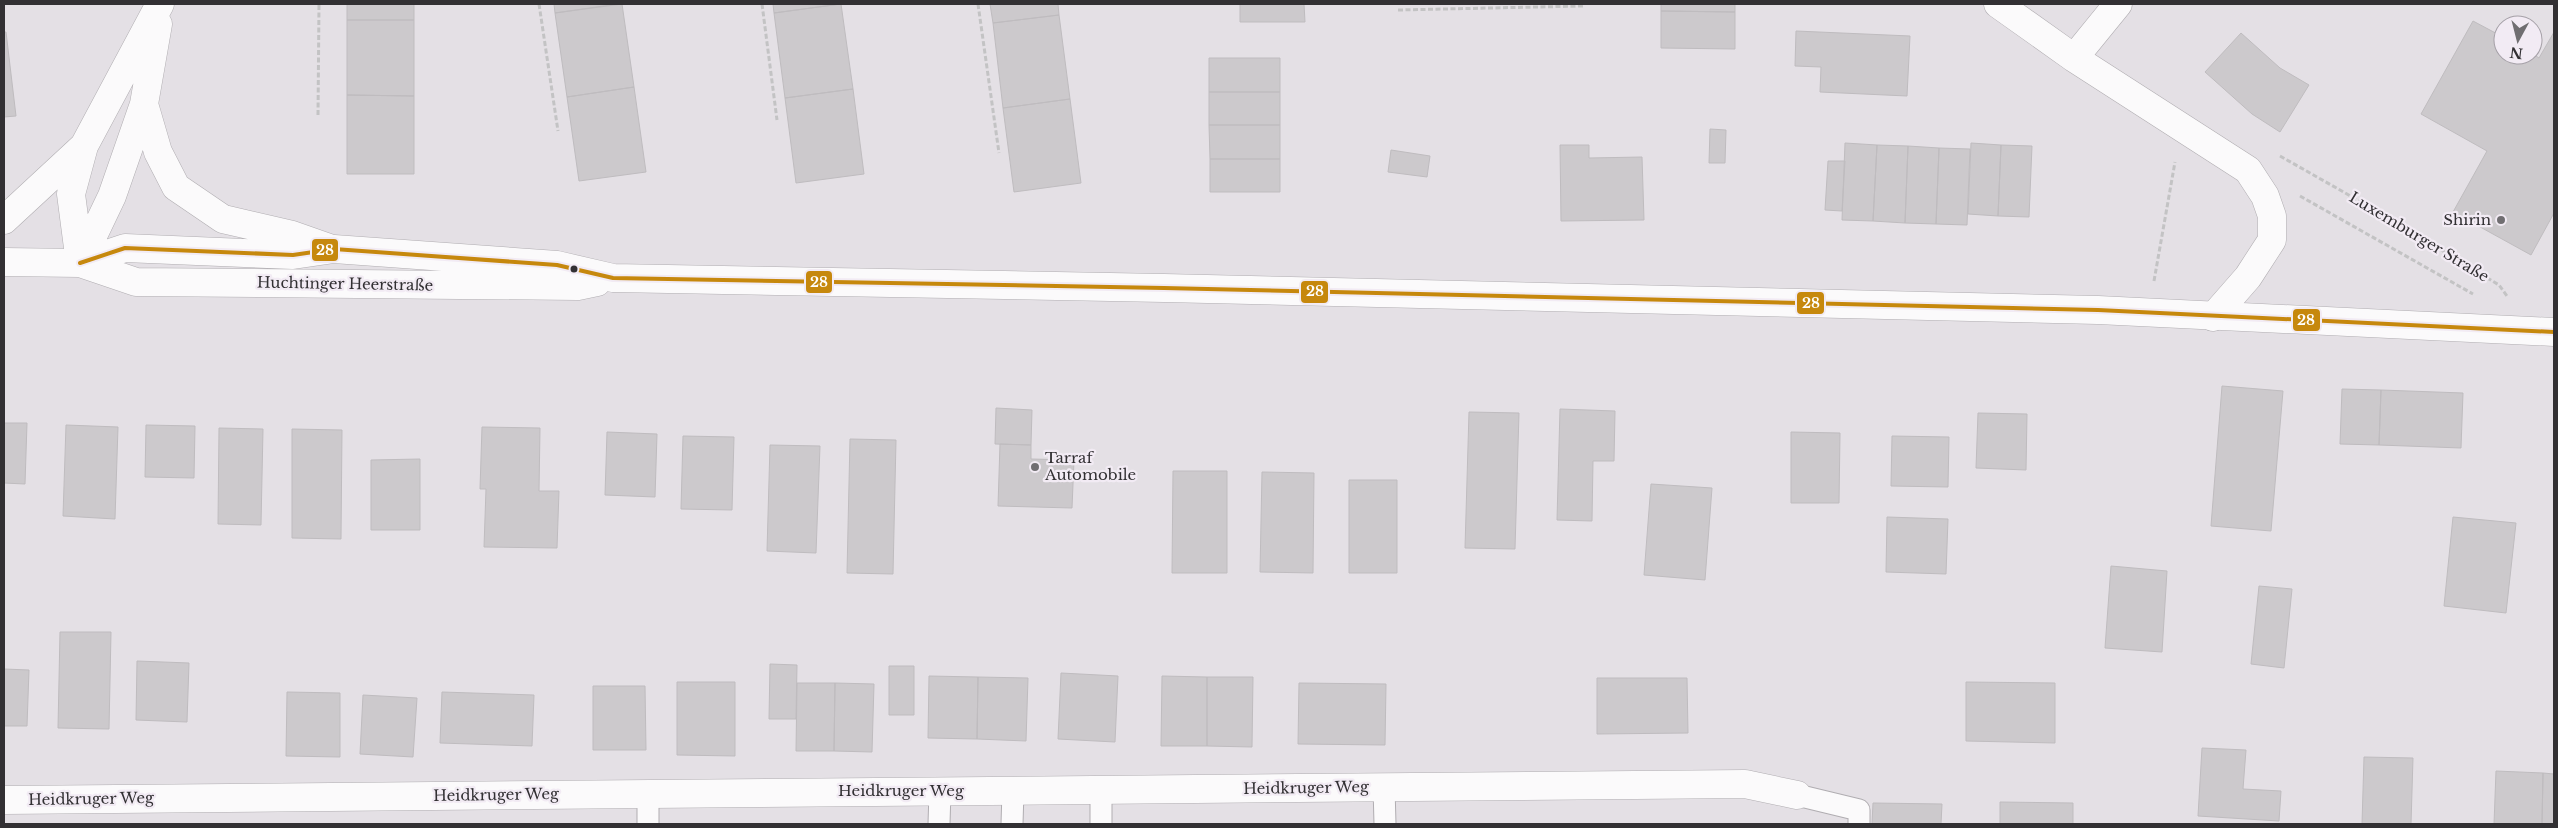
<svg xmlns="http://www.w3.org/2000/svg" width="2558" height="828" viewBox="0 0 2558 828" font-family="'Libre Baskerville',serif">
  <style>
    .building { fill: #ccc9cc; stroke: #bfbcbf }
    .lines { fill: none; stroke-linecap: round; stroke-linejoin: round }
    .lane-casing { stroke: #b0adb1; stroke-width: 23 }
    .street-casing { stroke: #b0adb1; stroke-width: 29 }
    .secondary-casing { stroke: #b0adb1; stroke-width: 29 }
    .path { stroke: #c3c3c4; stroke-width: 3; stroke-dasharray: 5 2.5; stroke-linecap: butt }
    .lane { stroke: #fbfafb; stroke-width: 21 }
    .street { stroke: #fbfafb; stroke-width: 28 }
    .secondary { stroke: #fbfafb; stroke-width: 28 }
    .bus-1-casing { stroke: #f2ebf4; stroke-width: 8 }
    .bus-1 { stroke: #c6880d; stroke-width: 4 }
    .poi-dot { fill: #706e71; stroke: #f2ebf4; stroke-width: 2 }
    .bus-dot { fill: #323033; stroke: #f2ebf4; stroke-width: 2 }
    .labels { text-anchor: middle; stroke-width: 4.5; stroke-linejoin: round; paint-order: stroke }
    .poi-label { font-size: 15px; fill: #323033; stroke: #f2ebf4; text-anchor: end }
    .street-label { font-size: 15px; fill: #323033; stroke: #f2ebf4 }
    .line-badge { stroke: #f2ebf4; stroke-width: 2 }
    .badge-label { font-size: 14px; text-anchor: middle; font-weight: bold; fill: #fff }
  </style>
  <rect width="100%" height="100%" fill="#e4e0e5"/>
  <!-- building -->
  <path class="building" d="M347,4H414V20H347Z
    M554,4H617L555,13Z
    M622,4L634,87L567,97L555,13Z
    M773,4H840L774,13Z
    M841,4L853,89L785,98L774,13Z
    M990,4H1058L1059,15L993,23Z
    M1240,4H1304L1305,22H1240Z
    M1661,4H1735V12L1661,11Z
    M1661,11L1735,12V49L1661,48Z
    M1059,15L1070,99L1003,108L993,23Z
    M347,20H414V96L347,95Z
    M2473,21L2503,37V55L2533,54L2539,58L2554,32V213L2531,255L2453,212L2487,151L2421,114Z
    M1796,31L1910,36L1907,96L1820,92L1821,67L1795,66Z
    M4,32H6L16,116L4,117Z
    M2241,33L2280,68L2309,85L2280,132L2252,114L2205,72Z
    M1209,58H1280V92H1209Z
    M634,87L646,172L579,181L567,97Z
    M853,89L864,174L796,183L785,98Z
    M1209,92H1280V125H1209Z
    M347,95L414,96V174H347Z
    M1070,99L1081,183L1014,192L1003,108Z
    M1209,125H1280V159H1210Z
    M1710,129L1726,130L1725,163H1709Z
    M1845,143L1877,145L1873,221L1842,220Z
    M1971,143L2001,145L1998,216L1968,214Z
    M1560,145H1589V158L1642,157L1644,220L1561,221Z
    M1877,145L1908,146L1905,223L1873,221Z
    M2001,145L2032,146L2029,217L1998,216Z
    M1908,146L1939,148L1936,224L1905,223Z
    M1939,148L1970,149L1967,225L1936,224Z
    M1391,150L1430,156L1427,177L1388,172Z
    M1210,159H1280V192H1210Z
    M1828,161H1845L1842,211L1825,210Z
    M2222,386L2283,391L2271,531L2211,526Z
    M2342,389L2381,390L2379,445L2340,444Z
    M2381,390L2463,393L2461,448L2379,445Z
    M996,408L1032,410L1031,445L995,444Z
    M1560,409L1615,411L1614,461H1593L1592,521L1557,520Z
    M1469,412L1519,413L1515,549L1465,548Z
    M1978,413L2027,414L2026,470L1976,468Z
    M4,423H27L25,484L4,483Z
    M66,425L118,427L115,519L63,516Z
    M146,425L195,426L194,478L145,477Z
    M482,427L540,428L539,491H559L557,548L484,547L486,489H480Z
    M219,428L263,429L261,525L218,524Z
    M292,429L342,430L341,539L292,538Z
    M607,432L657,434L655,497L605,495Z
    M1791,432L1840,433L1839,503H1791Z
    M683,436L734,437L732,510L681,509Z
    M1892,436L1949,437L1948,487L1891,486Z
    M850,439L896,440L893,574L847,573Z
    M1000,444L1031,445V459L1074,460L1072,508L998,506Z
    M770,445L820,446L816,553L767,551Z
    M420,459V530H371V460Z
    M1173,471H1227V573H1172Z
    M1262,472L1314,473L1313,573L1260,572Z
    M1349,480H1397V573H1349Z
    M1651,484L1712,488L1705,580L1644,575Z
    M1887,517L1948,519L1946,574L1886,572Z
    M2453,517L2516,523L2506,613L2444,606Z
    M2111,566L2167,571L2162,652L2105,648Z
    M2259,586L2292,589L2284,668L2251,664Z
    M60,632H111L109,729L58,728Z
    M137,661L189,663L187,722L136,720Z
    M770,664L797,665L796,719H769Z
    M889,666H914V715H889Z
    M4,669L29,670L27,726H4Z
    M1061,673L1118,676L1115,742L1058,739Z
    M929,676L978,677L977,739L928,738Z
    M1162,676L1207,677V746H1161Z
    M978,677L1028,678L1026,741L977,739Z
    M1207,677H1253L1252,747L1207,746Z
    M1597,678H1687L1688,733L1597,734Z
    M677,682H735V756L677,755Z
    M1966,682L2055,683V743L1966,741Z
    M797,683H835L834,751H796Z
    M835,683L874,684L872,752L834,751Z
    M1299,683L1386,684L1385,745L1298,744Z
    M593,686H645L646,750H593Z
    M287,692L340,693V757L286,756Z
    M442,692L534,695L532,746L440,743Z
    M363,695L417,698L413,757L360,754Z
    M2202,748L2246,750L2243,789L2281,791L2279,821L2198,816Z
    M2364,757L2413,758L2411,824H2362Z
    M2496,771L2543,773L2542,824H2494Z
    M2543,773L2554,774V824H2542Z
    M2000,802L2073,803V824H2000Z
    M1873,803L1942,804L1941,824H1872Z"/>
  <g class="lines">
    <!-- lane casing -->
    <g class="lane-casing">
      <path id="lane" d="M1384,787L1385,824
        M1101,790V824
        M648,794V824
        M1797,795L1859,810V824
        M939,824L940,791
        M1012,824L1013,791"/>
    </g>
    <!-- street casing -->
    <g class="street-casing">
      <path id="street" d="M1998,4L2074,58L2248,170L2265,196L2272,216V240L2248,277L2213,317
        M2074,58L2118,4
        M4,800L1745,784L1797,795"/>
    </g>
    <!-- secondary casing -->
    <g class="secondary-casing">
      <path id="secondary" d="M144,104L158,152L176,187L223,219L292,235L329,248
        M4,220L84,146
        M4,262L80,263L136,282L578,286L597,282
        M80,263L125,248L293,255L334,249L557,265L613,278L1164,288L2098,310L2554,332
        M80,263L71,194L84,146L160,4
        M80,263L112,196L144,104L158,24"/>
    </g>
    <!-- path -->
    <path class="path" d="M539,4L558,131
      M762,4L777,120
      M978,4L999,153
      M1398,10L1583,6L1584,4
      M318,115L319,4
      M2280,156L2377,211L2499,285L2507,296
      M2300,196L2473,294
      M2154,281L2175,162"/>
    <!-- lane -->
    <use href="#lane" class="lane"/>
    <!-- street -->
    <use href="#street" class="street"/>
    <!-- secondary -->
    <use href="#secondary" class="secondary"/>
    <!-- bus-1 casing -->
    <g class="bus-1-casing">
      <path id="bus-1" d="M80,263L125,248L293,255L334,249L557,265L613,278L1164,288L2098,310L2554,332"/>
    </g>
    <!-- bus-1 -->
    <use href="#bus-1" class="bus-1"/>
  </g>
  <!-- markers -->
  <g class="poi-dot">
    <circle cx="2501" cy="220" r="5"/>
    <circle cx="1035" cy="467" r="5"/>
  </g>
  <circle class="bus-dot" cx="574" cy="269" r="4.5"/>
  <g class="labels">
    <!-- poi labels -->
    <g class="poi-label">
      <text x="2491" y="225">Shirin</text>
      <text x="1045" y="463" text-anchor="start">Tarraf<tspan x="1045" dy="17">Automobile</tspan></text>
    </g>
    <!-- street labels -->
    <g class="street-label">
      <text transform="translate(2419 237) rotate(31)" y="5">Luxemburger Straße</text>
      <text transform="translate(345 284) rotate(1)" y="5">Huchtinger Heerstraße</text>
      <text transform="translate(1306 788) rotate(-1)" y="5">Heidkruger Weg</text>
      <text x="901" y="796">Heidkruger Weg</text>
      <text transform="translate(496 795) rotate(-1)" y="5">Heidkruger Weg</text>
      <text transform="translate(91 799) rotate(-1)" y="5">Heidkruger Weg</text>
    </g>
  </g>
  <g class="line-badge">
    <rect x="311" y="238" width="28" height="24" rx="5" fill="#c6880d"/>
    <rect x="805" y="270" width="28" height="24" rx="5" fill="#c6880d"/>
    <rect x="1300" y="280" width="29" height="24" rx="5" fill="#c6880d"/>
    <rect x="1796" y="291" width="29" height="24" rx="5" fill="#c6880d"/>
    <rect x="2292" y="308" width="29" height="24" rx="5" fill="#c6880d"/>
  </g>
  <g class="badge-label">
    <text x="325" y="255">28</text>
    <text x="819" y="287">28</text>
    <text x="1315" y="296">28</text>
    <text x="1811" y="308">28</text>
    <text x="2306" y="325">28</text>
  </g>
  <!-- border -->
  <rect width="2558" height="828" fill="none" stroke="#323033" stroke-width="10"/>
  <!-- north arrow -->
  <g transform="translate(2518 40) rotate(187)"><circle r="24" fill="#f2ebf4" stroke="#a5a0a7"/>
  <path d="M0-4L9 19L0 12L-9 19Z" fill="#706e71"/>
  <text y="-8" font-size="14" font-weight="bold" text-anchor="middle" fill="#323033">N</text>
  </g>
</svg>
